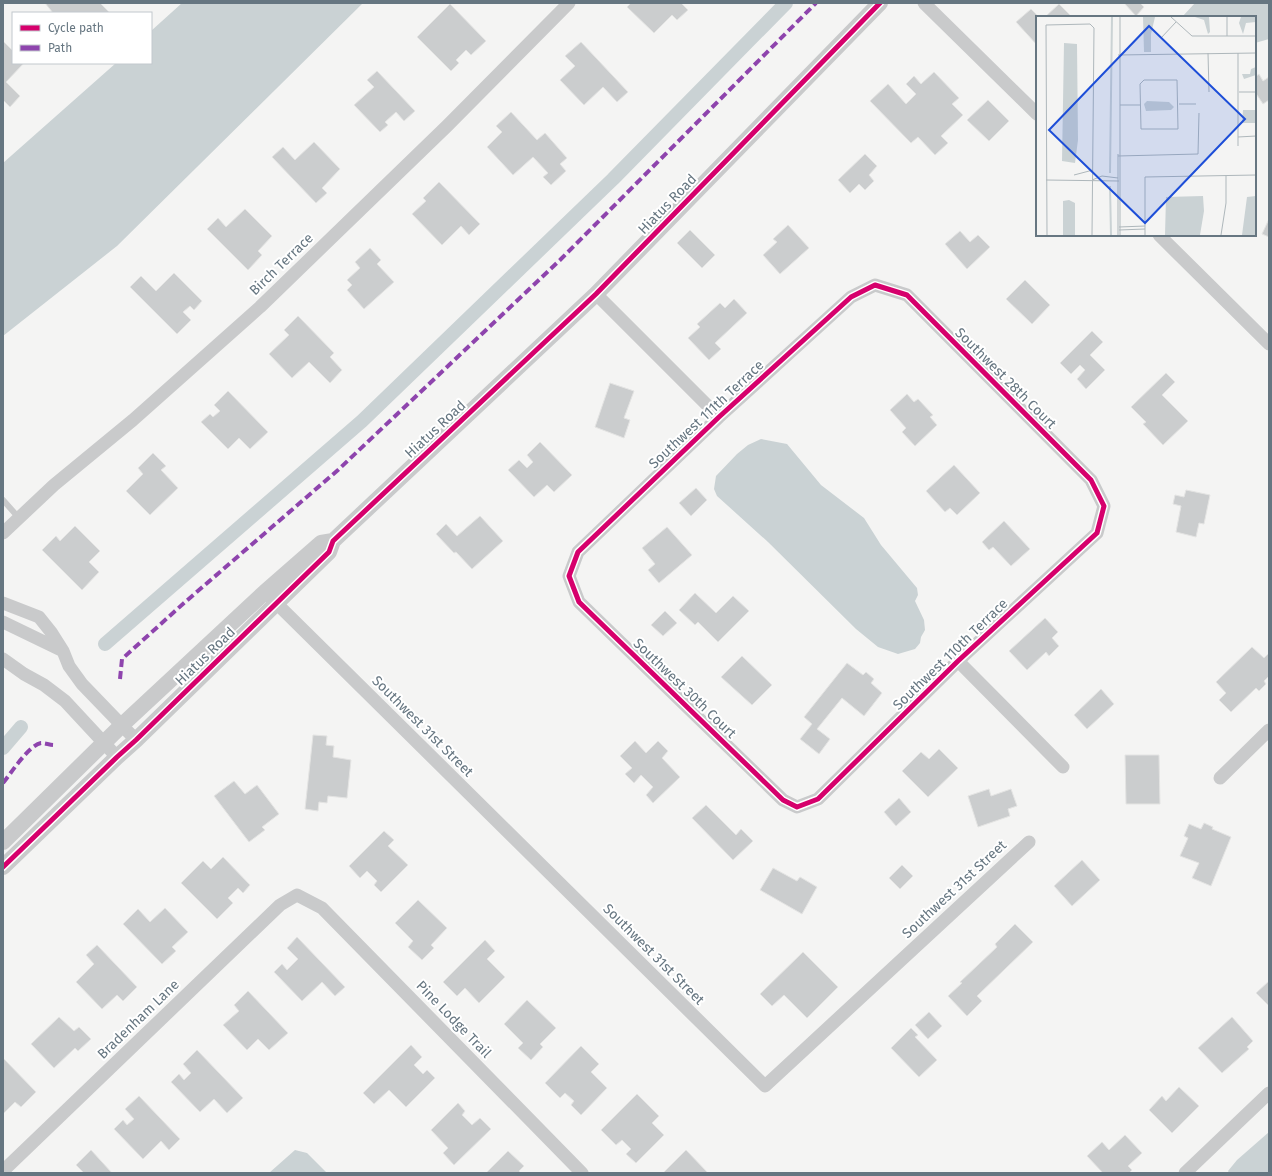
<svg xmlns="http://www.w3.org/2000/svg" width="1272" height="1176" viewBox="0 0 1272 1176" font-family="'Fira Sans',sans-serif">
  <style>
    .water { fill: #cad2d4 }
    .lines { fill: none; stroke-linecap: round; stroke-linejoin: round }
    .canal { stroke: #cad2d4; stroke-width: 14 }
    .building { fill: #cbcdce; stroke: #e4e4e3 }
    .service { stroke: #c9cacb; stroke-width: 6 }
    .minor { stroke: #c9cacb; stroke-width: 13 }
    .tertiary { stroke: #c9cacb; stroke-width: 16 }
    .quiet { stroke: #8e44ad; stroke-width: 4; stroke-dasharray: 8 4; stroke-linecap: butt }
    .cycleway-casing { stroke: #fff; stroke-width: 8 }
    .cycleway { stroke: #d6006c; stroke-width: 5 }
    .labels { text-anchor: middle; stroke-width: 4; stroke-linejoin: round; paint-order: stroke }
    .street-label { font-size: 14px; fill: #667681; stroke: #fff }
    .inset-river { fill: none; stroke: #cad2d4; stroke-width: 2 }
    .inset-road { fill: none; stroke: #aeb7bb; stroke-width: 1 }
    .view { fill: #1d4ed8; fill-opacity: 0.15; stroke: #1d4ed8; stroke-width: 2 }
    .inset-edge { fill: none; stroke: #667681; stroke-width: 2 }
  </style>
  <rect width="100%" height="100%" fill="#f4f4f3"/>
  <!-- water -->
  <path class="water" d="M182,3H363L117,246L3,336V163L116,63H151V31Z
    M1195,3H1269V39L1255,43V17H1182Z
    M761,439L787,444L821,485L864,518L881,545L917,588L918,595L915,601L924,620L925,630L921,637L920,643L915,649L898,654L878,647L856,629L768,542L717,496L714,489L716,476L737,454L748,445Z
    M1269,1132V1173H1229L1228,1171L1237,1160Z
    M295,1150L307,1153L327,1173H269Z"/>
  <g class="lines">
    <!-- canal -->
    <path class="canal" d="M105,644L362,421L613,179L786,3
      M3,748L21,727"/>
  </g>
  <!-- building -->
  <path class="building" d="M45,3H100L110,13H53Z
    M631,3H681L688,10L677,20L672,15L654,33L627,7Z
    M1124,3H1140L1144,7L1136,16Z
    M450,4L486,41L471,55L466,50L456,60L459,63L451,71L417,37Z
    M1059,4L1071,16L1070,17H1045Z
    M1031,9L1039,17H1037V45L1016,22Z
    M3,41L13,51V63H24L6,82L20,96L10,107L3,100Z
    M581,42L628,92L617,102L603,87L584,105L560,80L575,66L565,56Z
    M377,71L415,111L404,121L396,112L385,122L388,125L380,132L354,105L374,87L367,80Z
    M934,72L959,98L952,104L963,115L941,136L948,143L935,155L918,137L911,143L870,101L888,84L906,104L916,94L906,84L914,76L921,84Z
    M1259,74L1263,81L1269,77V100L1263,104L1255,92V77Z
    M988,100L1009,121L989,141L967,120Z
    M511,112L537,140L545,133L567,158L560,164L566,171L551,185L543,177L548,173L533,157L513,175L487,147L502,132L496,126Z
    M314,142L340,169L322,188L327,193L316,203L272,157L283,147L295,160Z
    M865,154L877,166L869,175L874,181L865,190L859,184L850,193L838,180Z
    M439,182L480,224L469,235L461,226L442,245L412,214L426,201L423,198Z
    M245,209L272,236L258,251L262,255L248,270L207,229L218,218L226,227Z
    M1269,219V237L1262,234Z
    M788,225L809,248L780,274L763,255L777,242L773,239Z
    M690,230L715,255L702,268L677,243Z
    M960,231L970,242L978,235L990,247L967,269L945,244Z
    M370,248L381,260L377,264L394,282L364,309L347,290L352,285L347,280L360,268L355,262Z
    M174,273L202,301L194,310L190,306L183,312L191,320L177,334L130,287L141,276L156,291Z
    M1025,280L1050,305L1032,324L1006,299Z
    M734,299L747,313L715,343L721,349L709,360L688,338L700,327L697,324L720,303L725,308Z
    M298,316L334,353L330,357L342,370L330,383L309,362L292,378L269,354L289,335L284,330Z
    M1092,331L1103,342L1090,355L1105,370L1086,389L1077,379L1085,370L1080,365L1071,374L1060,363Z
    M1166,373L1175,382L1162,395L1188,421L1163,445L1143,424L1146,422L1131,407Z
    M610,383L634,391L624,418L630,420L624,438L595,427Z
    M228,391L268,432L250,449L239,438L228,449L201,422L210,414L213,417L220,411L214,405Z
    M907,394L914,402L918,399L933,415L930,417L937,425L915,446L902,432L906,428L890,410Z
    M540,442L572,475L554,492L547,485L534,497L508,470L519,460L527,468L533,462L527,455Z
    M153,453L166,466L161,470L178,488L150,515L126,491L143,474L138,468Z
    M954,465L980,493L957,515L950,508L945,512L926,491Z
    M696,488L707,500L691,516L679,503Z
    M1186,490L1210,495L1204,524L1199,523L1196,537L1176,532L1181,506L1173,504L1175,495L1184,497Z
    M480,516L503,541L472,569L456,552L454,553L436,534L446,524L457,536Z
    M1004,521L1030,549L1011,566L993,547L989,550L982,542Z
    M75,526L100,551L89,562L99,572L82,590L42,550L56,536L60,541Z
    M667,527L692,555L659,583L648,570L655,564L642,548Z
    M695,593L716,613L733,596L749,611L718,642L698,622L695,625L679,610Z
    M665,611L677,623L663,636L651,625Z
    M1045,618L1058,632L1052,638L1059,646L1049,656L1046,652L1027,670L1009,651Z
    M1252,647L1264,658L1269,653V676L1264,681L1266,684L1259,691L1256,688L1231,712L1219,700L1226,693L1216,682Z
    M742,656L772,685L752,705L721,677Z
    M847,663L863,675L866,672L874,679L871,683L882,693L864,716L842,698L817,729L830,739L819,754L800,739L812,724L804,717Z
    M1101,689L1114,704L1087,729L1074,715Z
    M313,735L327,736L326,745L334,746L333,757L351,760L347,798L328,796L327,803L319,802L318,811L305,809Z
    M635,741L646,753L658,741L668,751L662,758L680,777L653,803L646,795L653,787L641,775L634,783L625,774L632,768L620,756Z
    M939,749L958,768L928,797L902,771L921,752L929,759Z
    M1125,755H1159L1160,804H1126Z
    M234,781L245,794L257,785L279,814L262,827L265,830L249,842L214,796Z
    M989,789L991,796L1011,789L1017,806L1008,809L1010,816L978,827L968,796Z
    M899,798L911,812L896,826L884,812Z
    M706,805L736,835L741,829L753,841L733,860L692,818Z
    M1204,823L1213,827L1212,829L1231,837L1211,886L1192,878L1199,863L1180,856L1188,838L1184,836L1189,824L1201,829Z
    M384,831L394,840L388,846L408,865L381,892L374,885L377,881L367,871L360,878L349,866Z
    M223,857L250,885L243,893L238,888L228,898L233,903L217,919L181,883L203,861L211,869Z
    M1082,860L1100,880L1072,906L1054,886Z
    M902,865L913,876L900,889L889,878Z
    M773,868L797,881L800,877L817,887L802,914L760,890Z
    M418,900L447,928L431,945L434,948L422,960L408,947L413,941L395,923Z
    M165,908L188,932L172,947L176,951L162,964L123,924L138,909L150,922Z
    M1015,924L1033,942L977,996L982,1001L967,1016L948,996L962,983L960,982L997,947L995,944Z
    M297,937L345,987L335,996L322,982L302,1001L274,972L282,964L287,970L298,959L287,948Z
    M485,940L495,951L487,959L505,977L479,1003L465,988L457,996L443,982Z
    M97,945L137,987L123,1001L117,995L102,1009L76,982L94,964L86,955Z
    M803,952L838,987L807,1018L784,995L772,1006L760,994Z
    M1269,981V1006L1256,993Z
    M248,991L288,1033L269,1050L258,1039L247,1050L223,1025L239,1011L234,1005Z
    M527,1000L556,1028L540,1044L543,1047L531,1060L518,1048L523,1043L504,1024Z
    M929,1012L942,1026L928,1039L915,1025Z
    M59,1017L74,1031L79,1027L91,1039L78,1051L75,1048L54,1068L31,1044Z
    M1232,1017L1253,1041L1247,1047L1249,1049L1222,1073L1198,1048Z
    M911,1028L918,1035L915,1037L937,1060L919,1077L891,1048Z
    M411,1045L422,1057L414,1065L423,1074L427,1070L435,1078L406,1107L389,1090L374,1104L363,1093Z
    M581,1046L599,1064L591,1072L607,1088L581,1115L571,1105L574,1101L565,1093L560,1098L545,1083Z
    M197,1050L243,1098L227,1113L214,1099L200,1112L171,1082L179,1074L184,1080L191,1073L183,1064Z
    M3,1058L36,1092L21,1107L15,1102L3,1114Z
    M1179,1087L1199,1106L1172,1133L1149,1110L1162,1096L1166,1101Z
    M637,1094L659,1116L652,1123L664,1135L636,1163L626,1154L631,1149L622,1140L616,1145L601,1130Z
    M139,1096L180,1139L169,1150L161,1141L143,1159L114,1129L123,1120L127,1125L134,1119L125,1109Z
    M458,1103L465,1111L462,1115L472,1125L480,1118L491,1129L454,1165L443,1153L448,1148L431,1130Z
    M1125,1135L1142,1153L1128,1166L1132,1170L1129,1173H1103L1087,1156L1102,1142L1109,1150Z
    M91,1150L112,1173H84L76,1165Z
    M686,1150L708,1173H663Z
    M508,1151L524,1166L519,1171L521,1173H486Z"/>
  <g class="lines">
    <!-- service -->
    <path class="service" d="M3,500L19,518"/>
    <!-- minor -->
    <path class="minor" d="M924,3L1037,114
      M1159,235L1269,344
      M875,285L907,295L1091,480L1104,506L1097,533L958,661L818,799L797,807L783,800L579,602L569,576L578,552L719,417L851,297Z
      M596,294L719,417
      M3,533L54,485L133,420L260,307L447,126L569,3
      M269,596L765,1086L1029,842
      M3,603L39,617L51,632L63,651L69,666L82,684L136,740
      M3,622L63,651
      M3,659L24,674L44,685L65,701L117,757
      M958,661L1063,767
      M1220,778L1269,730
      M3,1171L280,905L297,895L322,908L582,1173
      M1185,1173L1269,1093"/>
    <!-- tertiary -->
    <path class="tertiary" d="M3,842L122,725L265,592L321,543L333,541
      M3,867L117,757L136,740L329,552L333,541L596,294L880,3"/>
    <!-- quiet -->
    <path class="quiet" d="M120,679L122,659L184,603L338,470L560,260L816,3
      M3,783C12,772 28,746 41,743C45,743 50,745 54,745"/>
    <!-- cycleway casing -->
    <g class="cycleway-casing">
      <path id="cycleway" d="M875,285L907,295L1091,480L1104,506L1097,533L958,661L818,799L797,807L783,800L579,602L569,576L578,552L719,417L851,297Z
        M3,867L117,757L136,740L329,552L333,541L596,294L880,3"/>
    </g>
    <!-- cycleway -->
    <use href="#cycleway" class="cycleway"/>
  </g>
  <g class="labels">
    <!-- street labels -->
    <g class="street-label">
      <text transform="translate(667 204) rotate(-46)" y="5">Hiatus Road</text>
      <text transform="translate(281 264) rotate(-44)" y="5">Birch Terrace</text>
      <text transform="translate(1006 378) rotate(45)" y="5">Southwest 28th Court</text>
      <text transform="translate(706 414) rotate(-43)" y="5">Southwest 111th Terrace</text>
      <text transform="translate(435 429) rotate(-43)" y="5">Hiatus Road</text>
      <text transform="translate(950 654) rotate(-44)" y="5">Southwest 110th Terrace</text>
      <text transform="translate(205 656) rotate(-44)" y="5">Hiatus Road</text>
      <text transform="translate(685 688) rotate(44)" y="5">Southwest 30th Court</text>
      <text transform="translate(423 726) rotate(45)" y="5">Southwest 31st Street</text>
      <text transform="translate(954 889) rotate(-43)" y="5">Southwest 31st Street</text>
      <text transform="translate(654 954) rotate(45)" y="5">Southwest 31st Street</text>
      <text transform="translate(138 1019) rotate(-44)" y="5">Bradenham Lane</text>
      <text transform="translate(454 1019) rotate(46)" y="5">Pine Lodge Trail</text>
    </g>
  </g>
  <!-- overview -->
  <g transform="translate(1036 16)">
    <rect width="220" height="220" fill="#f4f4f3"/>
    <path d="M107,1H119L115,18V36H108ZM159,1H173L174,16L172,18L168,4ZM205,1H220V6L210,7L207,18L203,7ZM28,27L41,28L42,124L39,147L26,145ZM220,51V59L208,63L206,58H214L215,53ZM111,85L133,86L138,91L135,94L110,95L108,88ZM207,94H220V107H206ZM167,180L168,195L164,219H129L130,181ZM220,180V219H206L211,181ZM33,184L39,187V219H27V185Z" fill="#cad2d4"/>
    <path class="inset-river" d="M74,157L76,1M74,170L75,219"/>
    <path class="inset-road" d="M84,1V219M135,1L156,20H220M191,1V20M125,22L140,6M172,37L173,76M202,37V130M82,39L220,37M108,64H141L142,113H105L104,68ZM203,76H220M143,88H160M84,89H104M202,121L220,120M82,140L162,138L163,97M38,159L57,154M10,164L83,165M56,164L66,160L82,162M83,211L109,210M83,214L109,213M11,219L10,9L54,8L58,12L56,219M82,219V138M109,219V161L220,159M185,219L190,187V159"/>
    <path class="view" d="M113,10L209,103L109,207L13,114Z"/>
    <rect width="220" height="220" class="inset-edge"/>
  </g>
  <!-- border -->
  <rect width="1272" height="1176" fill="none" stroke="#667681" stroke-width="8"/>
  <!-- legend -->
  <rect x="12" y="12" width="140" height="52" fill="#ffffff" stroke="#c2c8cd"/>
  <rect x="20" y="25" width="20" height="6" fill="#d6006c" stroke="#c2c8cd"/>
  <text x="48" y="32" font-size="12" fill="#667681">Cycle path</text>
  <rect x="20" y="45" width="20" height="6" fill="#8e44ad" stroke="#c2c8cd"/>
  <text x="48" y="52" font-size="12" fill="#667681">Path</text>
</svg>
